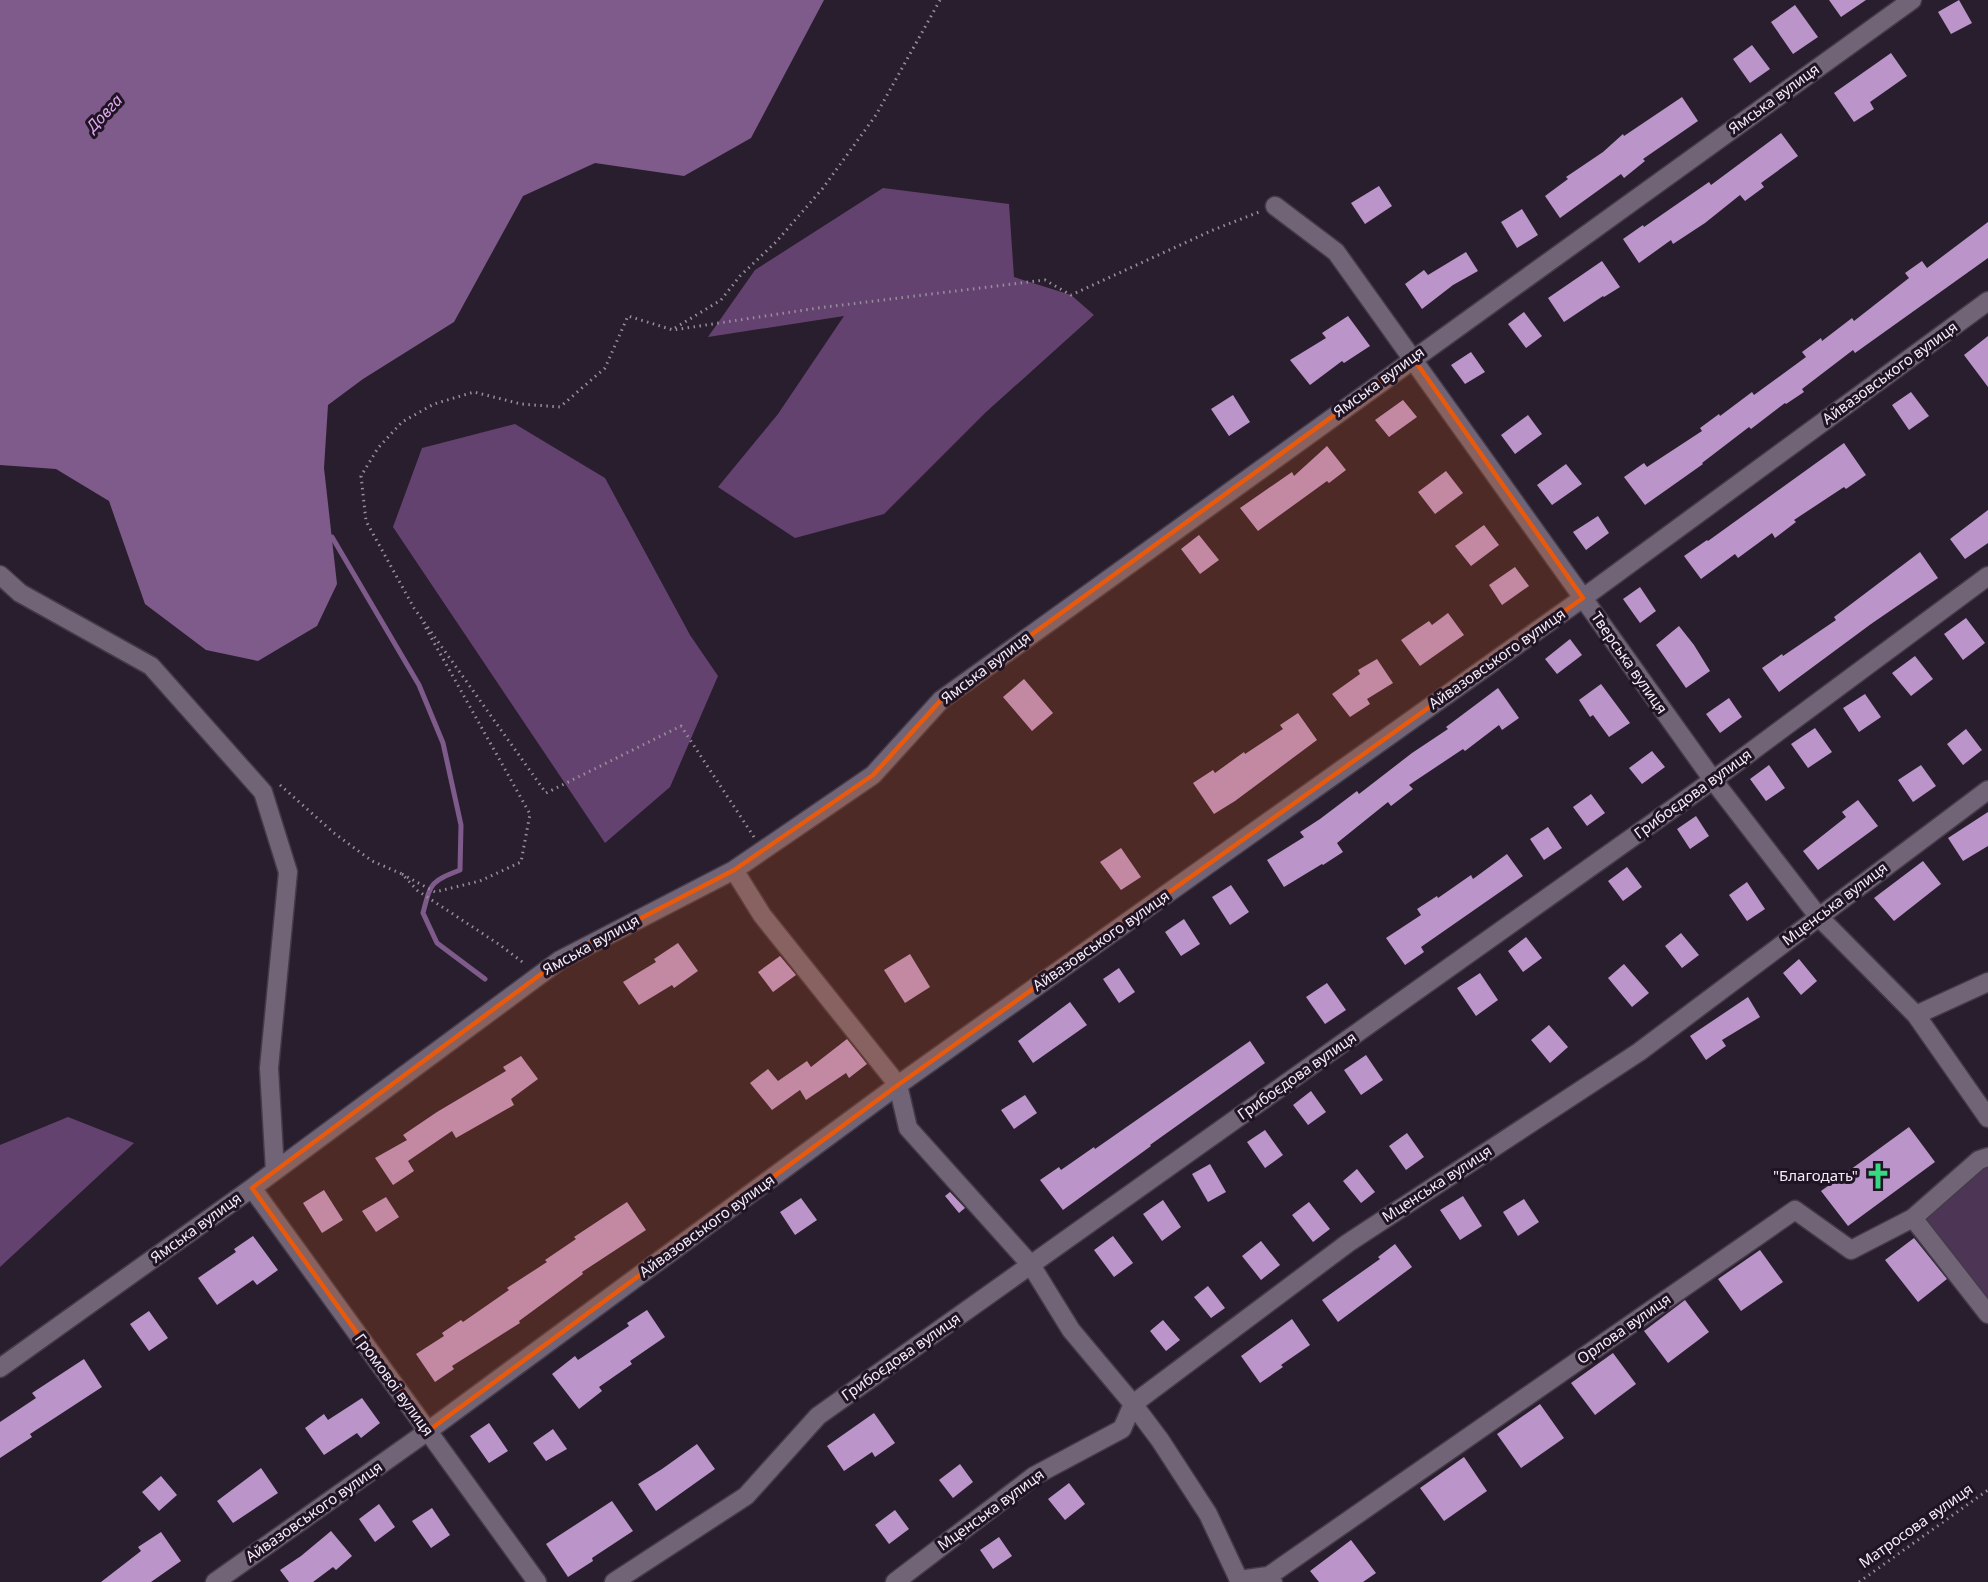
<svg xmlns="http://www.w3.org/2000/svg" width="1988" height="1582" viewBox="0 0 1988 1582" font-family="'Noto Sans',sans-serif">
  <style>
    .green { fill: #4d3655 }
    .forest { fill: #644270 }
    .water { fill: #7e5b8a }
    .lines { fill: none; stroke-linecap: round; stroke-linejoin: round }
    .stream { stroke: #7e5b8a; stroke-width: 5 }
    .building { fill: #bb95c9 }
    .street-casing { stroke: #443a48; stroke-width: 21 }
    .path { stroke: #978e9b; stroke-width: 3; stroke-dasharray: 1.5 4.5; stroke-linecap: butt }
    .street { stroke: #716476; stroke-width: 18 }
    .marked { fill: #e8590c; fill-opacity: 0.2; stroke: #e8590c; stroke-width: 4.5; stroke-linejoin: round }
    .labels { text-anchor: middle; stroke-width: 6; stroke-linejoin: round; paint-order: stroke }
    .street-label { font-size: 15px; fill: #f4ecf7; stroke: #201424 }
    .poi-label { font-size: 15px; fill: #f4ecf7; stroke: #201424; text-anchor: end }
    .water-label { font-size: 16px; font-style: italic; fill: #dfaaf2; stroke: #201424 }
  </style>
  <rect width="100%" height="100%" fill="#291e2e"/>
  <!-- green -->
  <path class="green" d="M1988,1157V1314L1913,1218Z"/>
  <!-- forest -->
  <path class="forest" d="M883,188L1009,204L1014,277L1071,295L1094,315L985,413L884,514L795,538L718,487L778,414L844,316L708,337L755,270Z
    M515,424L605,478L690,635L718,676L670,787L605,843L393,527L422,448Z
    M68,1117L134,1143L0,1267V1145Z"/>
  <!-- water -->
  <path class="water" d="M0,0H824L751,138L684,176L595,163L523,196L454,322L363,379L328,405L324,468L337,584L317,626L258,661L206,650L145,604L109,501L56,469L0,465Z"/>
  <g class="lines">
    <!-- stream -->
    <path class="stream" d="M332,537L419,685L443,743L461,825L460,870C430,882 431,882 423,913L437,943L485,979"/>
  </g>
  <!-- building -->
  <path class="building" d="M1829,0H1866L1841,17Z
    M1959,0L1972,23L1951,34L1938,12Z
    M1795,5L1818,37L1793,54L1771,22Z
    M1752,45L1770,69L1750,83L1733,59Z
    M1891,53L1907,76L1870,102L1874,109L1854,122L1834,93Z
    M1682,97L1698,121L1643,159L1645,161L1624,178L1621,174L1560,218L1545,196L1568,179L1566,177L1603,152L1623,134L1624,136Z
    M1781,133L1798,156L1761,183L1764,187L1745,201L1740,195L1705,223L1673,244L1671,240L1639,263L1623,239L1643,225L1644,227L1709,182L1711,185Z
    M1379,186L1392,206L1365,224L1351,203Z
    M1522,209L1538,235L1517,248L1501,222Z
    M1988,222V258L1855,353L1853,350L1802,389L1804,392L1786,404L1785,403L1751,429L1749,427L1702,463L1703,464L1645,505L1624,477L1644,463L1647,467L1702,431L1700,428L1719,414L1720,416L1752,392L1754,395L1806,357L1802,352L1821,338L1822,341L1852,318L1854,321L1909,278L1905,273L1922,261L1927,268Z
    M1466,252L1478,271L1453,285L1422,309L1405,284L1424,270L1428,275Z
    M1602,261L1620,287L1604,297L1603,296L1564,322L1548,298Z
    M1524,312L1542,336L1526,348L1508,324Z
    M1348,316L1370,346L1344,363L1342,361L1310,385L1290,360L1326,338L1322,333Z
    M1988,336V387L1964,355Z
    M1471,352L1485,372L1465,384L1451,365Z
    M1911,392L1929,416L1909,430L1892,405Z
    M1233,395L1250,422L1229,436L1211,409Z
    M1403,400L1417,417L1389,437L1375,420Z
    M1528,415L1542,434L1515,454L1501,435Z
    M1844,443L1866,475L1846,489L1844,487L1794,520L1796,522L1775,538L1772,533L1738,558L1735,554L1701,579L1684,556L1707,540L1708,541Z
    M1327,446L1346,470L1329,483L1327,481L1258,531L1240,508L1292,472L1294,476Z
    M1566,464L1582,484L1552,505L1537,485Z
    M1446,471L1463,493L1435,514L1418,492Z
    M1988,510V543L1965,559L1950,539Z
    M1598,516L1609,533L1586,550L1573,532Z
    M1484,525L1499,545L1471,566L1455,546Z
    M1199,535L1219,560L1200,574L1181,549Z
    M1920,552L1938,578L1871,624L1779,692L1762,668L1782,654L1783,656L1836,620L1834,617Z
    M1515,567L1529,586L1502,605L1489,585Z
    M1640,587L1656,611L1640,623L1623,599Z
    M1448,613L1464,635L1420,666L1401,640L1429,621L1432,625Z
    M1966,618L1985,643L1963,660L1944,634Z
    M1679,626L1694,645L1710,671L1686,688L1656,645Z
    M1570,639L1582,655L1557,674L1545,659Z
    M1915,656L1933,679L1911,696L1892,673Z
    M1377,659L1393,683L1367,699L1370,704L1350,717L1332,694L1360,674L1358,670Z
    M1024,679L1053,713L1032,731L1003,697Z
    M1601,684L1630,723L1609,737L1593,715L1590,717L1579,700Z
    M1498,688L1519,718L1502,730L1499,725L1465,751L1463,749L1409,785L1413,789L1391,806L1388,802L1337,843L1343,852L1323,865L1322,864L1284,887L1267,860L1304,837L1300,832L1320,819L1357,791L1359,794L1412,753L1448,729L1446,727Z
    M1865,694L1881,717L1859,732L1843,708Z
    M1729,698L1742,717L1720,733L1706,714Z
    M1298,713L1317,740L1235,801L1214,814L1193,783L1213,770L1215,773L1244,752L1245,754L1283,729L1280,725Z
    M1815,728L1832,752L1808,768L1791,744Z
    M1966,729L1982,750L1963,765L1947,744Z
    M1652,751L1665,767L1642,784L1629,768Z
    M1769,765L1785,788L1766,801L1750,779Z
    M1921,765L1936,786L1913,802L1898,780Z
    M1591,794L1605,813L1587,826L1573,807Z
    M1858,800L1878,826L1818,870L1803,851L1846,817L1842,812Z
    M1988,812V846L1963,861L1948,838Z
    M1696,816L1709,836L1690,849L1677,829Z
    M1548,827L1562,848L1544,860L1530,839Z
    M1121,848L1141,877L1121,890L1100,862Z
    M1507,854L1523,876L1421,947L1424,952L1405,965L1386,938L1421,915L1417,909L1437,896L1438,898L1471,875L1473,879Z
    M1923,861L1941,884L1894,921L1874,898Z
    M1627,867L1642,887L1623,901L1608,881Z
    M1747,882L1765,909L1747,921L1729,895Z
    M1231,885L1249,912L1230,925L1212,897Z
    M1184,919L1200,944L1181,956L1165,932Z
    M1681,933L1699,955L1682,968L1665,946Z
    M1526,937L1542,958L1523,972L1508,951Z
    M678,943L698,971L674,988L672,985L639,1005L623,982L656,962L654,959Z
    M910,954L930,987L905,1003L884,970Z
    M780,956L796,975L773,992L758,972Z
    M1799,959L1817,981L1801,995L1783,973Z
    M1624,964L1649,993L1632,1007L1608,978Z
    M1119,968L1135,992L1119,1003L1103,979Z
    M1480,973L1498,1000L1476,1016L1457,988Z
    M1327,983L1346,1010L1325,1024L1306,997Z
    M1748,997L1760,1017L1722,1040L1726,1046L1706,1060L1690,1036Z
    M1070,1002L1087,1025L1033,1063L1018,1041Z
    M1549,1025L1568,1047L1550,1063L1531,1040Z
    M847,1039L867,1064L849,1078L846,1073L806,1100L800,1090L772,1110L750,1083L768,1069L778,1081L807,1061L811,1067Z
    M1250,1041L1265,1063L1150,1145L1151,1146L1063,1210L1040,1180L1059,1167L1061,1170L1094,1147L1095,1149Z
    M1366,1055L1383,1080L1361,1095L1344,1070Z
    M521,1056L538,1079L511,1099L514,1105L456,1138L452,1131L408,1161L414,1171L393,1185L375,1158L407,1140L403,1135L437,1112L506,1071L503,1067Z
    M1311,1091L1326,1112L1308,1125L1293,1105Z
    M1025,1095L1037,1113L1014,1129L1001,1110Z
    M1909,1127L1935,1162L1848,1226L1821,1191Z
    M1265,1130L1283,1155L1265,1168L1247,1142Z
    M1407,1133L1424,1157L1406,1170L1389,1146Z
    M1210,1164L1226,1192L1208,1202L1192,1174Z
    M1357,1169L1375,1192L1361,1203L1343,1181Z
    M324,1190L343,1220L322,1233L303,1203Z
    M950,1192L965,1208L959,1213L945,1196Z
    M1463,1196L1482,1226L1460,1240L1440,1210Z
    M386,1197L399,1217L376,1232L362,1211Z
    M801,1198L817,1220L795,1235L780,1212Z
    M1524,1199L1539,1222L1518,1236L1503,1212Z
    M1163,1200L1181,1227L1162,1241L1143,1214Z
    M627,1202L646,1230L582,1272L583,1274L519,1321L520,1323L452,1366L454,1369L435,1382L416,1354L444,1336L442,1333L461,1320L463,1322L509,1290L507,1288L547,1262L545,1260L576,1239L574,1237Z
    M1309,1202L1330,1229L1313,1242L1292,1215Z
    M253,1236L278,1270L257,1285L253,1280L217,1305L198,1278L236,1252L234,1249Z
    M1113,1236L1133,1263L1114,1277L1094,1250Z
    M1914,1238L1947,1279L1918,1302L1885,1260Z
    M1261,1241L1280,1265L1261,1280L1242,1256Z
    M1395,1244L1412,1267L1338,1322L1322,1300L1380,1259L1378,1257Z
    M1760,1250L1783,1282L1741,1311L1718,1279Z
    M1208,1286L1225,1308L1211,1318L1194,1297Z
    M1685,1300L1709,1332L1668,1363L1644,1331Z
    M647,1310L665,1337L630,1361L632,1364L599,1387L602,1391L579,1409L552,1374L575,1356L578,1360L629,1326L627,1323Z
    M149,1311L168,1338L149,1351L130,1324Z
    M1292,1319L1310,1345L1281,1365L1283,1367L1260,1383L1241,1356Z
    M1163,1320L1180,1340L1166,1351L1150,1331Z
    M1613,1353L1636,1384L1595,1415L1571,1383Z
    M84,1359L102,1387L30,1434L32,1437L0,1458V1422L36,1398L32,1393Z
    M362,1398L380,1423L361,1438L357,1433L324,1455L305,1428L324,1414L328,1420Z
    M1540,1404L1564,1438L1521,1468L1497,1434Z
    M874,1413L895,1443L875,1457L872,1452L844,1471L827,1446Z
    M489,1423L508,1451L489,1463L470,1436Z
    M553,1429L567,1449L546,1461L533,1443Z
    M697,1444L715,1469L656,1511L638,1484L662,1469Z
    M1464,1457L1487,1491L1444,1521L1420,1488Z
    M960,1464L973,1482L953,1498L939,1480Z
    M261,1468L278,1493L233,1523L217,1501Z
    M161,1476L177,1495L159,1511L142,1492Z
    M1069,1483L1085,1504L1065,1520L1048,1499Z
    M612,1501L633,1531L592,1558L593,1561L568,1577L546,1544Z
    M379,1504L395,1527L375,1542L359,1519Z
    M432,1508L450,1535L431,1548L412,1521Z
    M895,1510L909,1529L889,1544L875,1525Z
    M331,1531L352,1556L336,1570L333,1567L313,1582H289L280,1570L301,1556Z
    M161,1532L181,1561L151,1582H101L141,1551L138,1547Z
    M999,1537L1012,1556L993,1569L980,1550Z
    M1351,1540L1376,1573L1363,1582H1319L1310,1571Z"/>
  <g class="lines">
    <!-- street casing -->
    <g class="street-casing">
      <path id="street" d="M1275,206L1336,252L1713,780L1818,916L1916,1015L1988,1118
        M0,575L20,593L151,666L263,792L288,872L269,1068L275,1171
        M734,870L762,915L898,1085L908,1128L1031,1265L1071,1330L1133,1404L1160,1440L1208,1514L1239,1580L1268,1576L1273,1582
        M1916,1015L1988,982
        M252,1188L537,1582
        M1913,1218L1988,1314
        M0,1368L252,1188L560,960L734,870L873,775L941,700L1912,0
        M215,1582L428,1431L898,1085L1583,598L1988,301
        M614,1582L746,1496L818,1416L1713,780L1988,576
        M895,1582L1034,1476L1122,1429L1133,1404L1348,1243L1639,1052L1988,790
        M1260,1582L1795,1210L1851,1250L1913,1218L1979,1160L1988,1157"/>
    </g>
    <!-- path -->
    <path class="path" d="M675,328L721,300L740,276L776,242L823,188L876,115L940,0
      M280,785L334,833L372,861L402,874L418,891L500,945L525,964
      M754,837L681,726L546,793L414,608L366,521L361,476L378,448L402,422L434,404L474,392L521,404L560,407L605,368L628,316L673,330L818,308L1045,280L1071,295L1213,230L1259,212
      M402,874L435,892L480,881L521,862L530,814L423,623
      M1859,1582L1988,1490"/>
    <!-- street -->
    <use href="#street" class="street"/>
  </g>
  <!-- marked area -->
  <path class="marked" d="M1413,358L1583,598L898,1085L428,1431L252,1188L560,960L734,870L873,775L941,700Z"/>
  <!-- icons -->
  <defs>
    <g id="church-bare" transform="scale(2.07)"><path d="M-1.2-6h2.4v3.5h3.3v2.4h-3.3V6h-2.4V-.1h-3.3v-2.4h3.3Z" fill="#36d881" stroke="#201424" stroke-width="2.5" paint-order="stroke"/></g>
  </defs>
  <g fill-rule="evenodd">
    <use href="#church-bare" x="1878" y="1176"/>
  </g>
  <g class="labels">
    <!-- street labels -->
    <g class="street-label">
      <text transform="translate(1774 99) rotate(-36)" y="5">Ямська вулиця</text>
      <text transform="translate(1890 373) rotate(-36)" y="5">Айвазовського вулиця</text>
      <text transform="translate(1379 382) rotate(-36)" y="5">Ямська вулиця</text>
      <text transform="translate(1497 659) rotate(-35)" y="5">Айвазовського вулиця</text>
      <text transform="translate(1629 663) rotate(55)" y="5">Тверська вулиця</text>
      <text transform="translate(986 668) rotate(-37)" y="5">Ямська вулиця</text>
      <text transform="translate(1693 794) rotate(-36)" y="5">Грибоєдова вулиця</text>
      <text transform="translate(1835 904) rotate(-37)" y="5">Мценська вулиця</text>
      <text transform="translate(1101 941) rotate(-35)" y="5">Айвазовського вулиця</text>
      <text transform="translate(591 945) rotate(-29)" y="5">Ямська вулиця</text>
      <text transform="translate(1297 1076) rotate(-35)" y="5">Грибоєдова вулиця</text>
      <text transform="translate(1437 1184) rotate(-33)" y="5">Мценська вулиця</text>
      <text transform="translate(707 1226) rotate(-36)" y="5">Айвазовського вулиця</text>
      <text transform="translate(196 1228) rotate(-36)" y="5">Ямська вулиця</text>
      <text transform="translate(1624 1329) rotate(-35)" y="5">Орлова вулиця</text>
      <text transform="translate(901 1357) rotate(-35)" y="5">Грибоєдова вулиця</text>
      <text transform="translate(394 1385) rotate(54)" y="5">Громової вулиця</text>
      <text transform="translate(991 1510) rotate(-36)" y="5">Мценська вулиця</text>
      <text transform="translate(314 1512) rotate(-35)" y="5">Айвазовського вулиця</text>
      <text transform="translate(1916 1526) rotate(-35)" y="5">Матросова вулиця</text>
    </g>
    <!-- poi labels -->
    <g class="poi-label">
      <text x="1858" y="1181">"Благодать"</text>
    </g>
    <!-- water labels -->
    <g class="water-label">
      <text transform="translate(104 113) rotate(-47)" y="6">Довга</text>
    </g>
  </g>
</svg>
